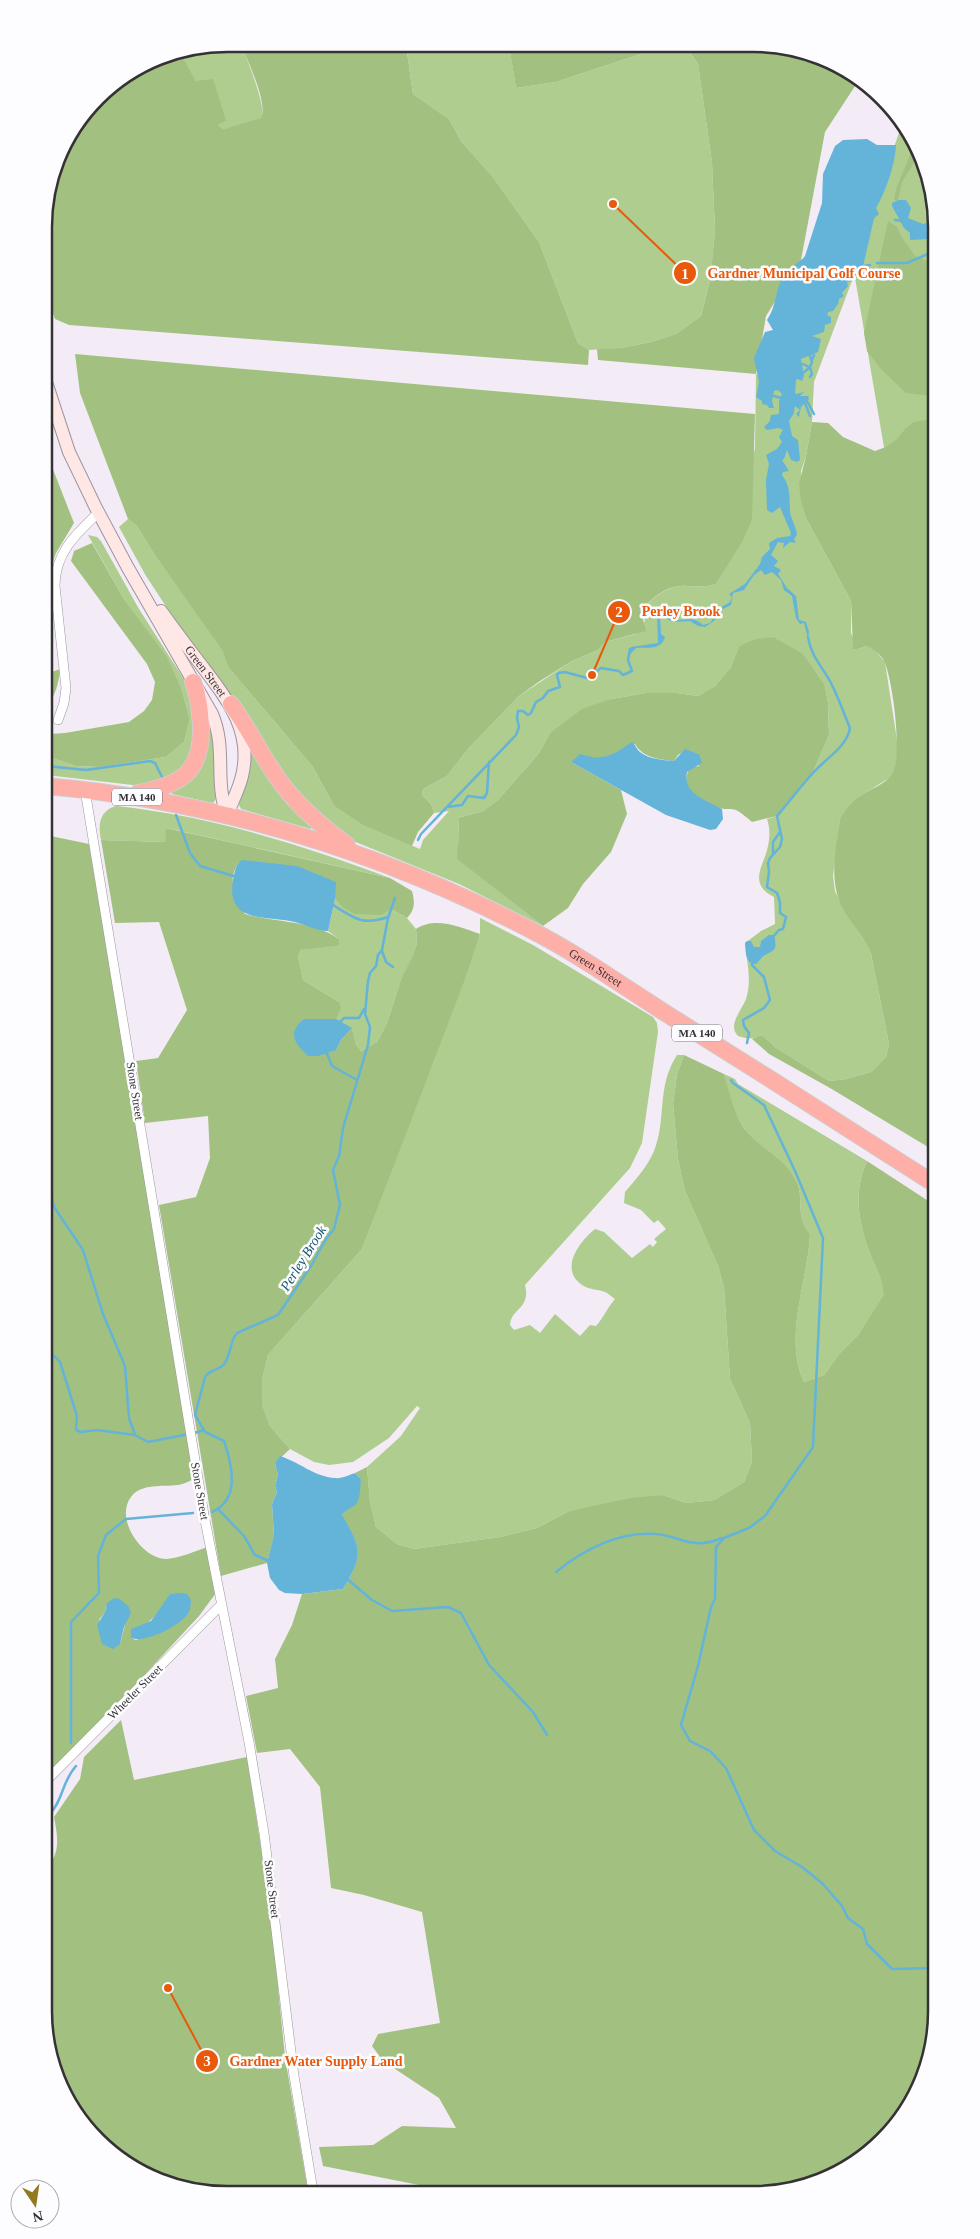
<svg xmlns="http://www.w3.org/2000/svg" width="980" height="2239" viewBox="0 0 980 2239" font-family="Georgia,serif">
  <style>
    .green { fill: #aecd8e }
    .forest { fill: #a2c180; fill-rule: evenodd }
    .water { fill: #64b3d8 }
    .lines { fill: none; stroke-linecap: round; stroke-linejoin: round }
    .stream { stroke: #64b3d8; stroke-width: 2.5 }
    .street-casing { stroke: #9b959f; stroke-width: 10 }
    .secondary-casing { stroke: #9b959f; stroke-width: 14 }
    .highway-casing { stroke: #cfcecf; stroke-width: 18 }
    .street { stroke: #fff; stroke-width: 9 }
    .secondary { stroke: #ffe7e5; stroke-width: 12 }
    .highway { stroke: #feafa7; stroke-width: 16 }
    .labels { text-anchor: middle; stroke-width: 5; stroke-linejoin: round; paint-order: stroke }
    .shield { fill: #fdfcfe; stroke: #716f72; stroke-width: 1 }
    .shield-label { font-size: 11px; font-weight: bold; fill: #353236 }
    .street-label { font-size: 12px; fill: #353236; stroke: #fdfcfe }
    .water-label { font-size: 14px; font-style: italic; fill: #13546d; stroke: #fdfcfe }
    .rim { fill: none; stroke: #353236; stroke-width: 2.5 }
    .leader { fill: none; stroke: #e8590c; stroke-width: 2 }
    .callout-dot { fill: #e8590c; stroke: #fdfcfe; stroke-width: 2 }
    .mark-label { font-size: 15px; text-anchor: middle; font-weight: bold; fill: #fff }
    .callout-label { font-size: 14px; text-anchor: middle; font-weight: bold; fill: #e8590c; stroke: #fdfcfe; stroke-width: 5; stroke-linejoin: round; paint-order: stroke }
  </style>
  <rect width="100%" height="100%" fill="#f3ecf7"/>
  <!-- green -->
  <path class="green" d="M227,44H244V52C248,61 268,112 261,118C253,125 234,127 224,129L218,125L225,121L203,82L196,81L182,57L171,55Z
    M406,45H509L516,88L556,82L665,46L687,48L698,64L712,163L715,231L710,280L701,316L676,334L651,342L620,348L589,350L578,343L539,242L493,177L461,141L449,119L413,94Z
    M902,124L911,135L930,180L932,728L853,266Z
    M828,274L853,278L814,382L812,422L806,456L801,471L807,520L851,601V633L858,649L866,646L874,649L885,662L898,747L895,769L891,777L860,796L840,819L833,876L835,891L844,910L867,944L871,954L889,1044L886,1057L871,1072L846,1079L829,1081L775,1047L762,1035C752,1040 748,1039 738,1036C727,1025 742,1010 746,999C752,980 747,963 745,943L761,931L775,924L774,897C747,883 764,866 768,846C770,837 770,827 767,819L777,816L813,772L829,735L828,703L825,686L787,645L774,637L739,646L731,667L715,686L698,696L677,693H646L611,699L550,733L539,753L498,800L483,811L458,818L459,832L458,859L543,926L459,884L353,841L307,807L175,620L146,576L119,527L128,519L137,526L154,554L224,651L228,667L313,767L334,806L362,825L420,849L423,840L449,811L434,813L431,804L422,795L423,789L447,776L468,749L519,696L572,661L598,650L605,642L636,634L645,621L641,611C653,597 669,584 688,586C699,587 705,587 716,584L733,555L755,448L756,374L776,381L794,412L795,402L789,389Z
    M88,535L97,537L101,541L139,609L185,681L195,717L192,751L176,777L150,787L46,775V756L76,766L100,767L166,757L184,742L190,719L181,687L167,658L124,599Z
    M209,716L217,764L214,785L216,799L213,803L172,794L171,790Z
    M248,746L312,826L311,829L241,809L239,805L246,779Z
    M116,806C211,816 302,845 390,878L167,828L165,842L101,840C98,825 99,811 116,806Z
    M335,899L342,907L391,909L407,918L416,929L417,943L412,959L402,976L387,1023L377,1042L361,1051L356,1044L352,1029L296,1026L339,1002L303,980L298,956L301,950L315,946L328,947L339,939L328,931Z
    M480,918L533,945L653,1017L657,1023L658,1032L642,1143L630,1168L525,1285C531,1309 511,1308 510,1325L514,1330L530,1325L540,1333L555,1314L580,1336L590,1325L596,1326C604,1317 607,1308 615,1299C612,1297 608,1293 605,1292C597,1289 589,1290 582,1285C559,1269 579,1242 595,1229L604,1232L632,1258L650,1244L653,1247L657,1242L654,1239L666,1229L658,1220L654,1223L641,1210L624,1203L625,1192C635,1180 648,1166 654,1151C667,1119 656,1087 677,1055H684L677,1074L673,1103L678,1159L685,1191L718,1266L724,1288L730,1379L750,1423L752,1462L744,1482L714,1500L686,1503L663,1495L569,1511L537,1528L500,1537L414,1549L397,1544L376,1527L370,1502L367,1467L401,1436L420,1408L417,1406L389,1438L353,1462L329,1465L314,1462L290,1449L270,1426L262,1404V1380L268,1355L362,1249L480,934Z
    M724,1074L735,1079L738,1084L867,1161C852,1194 859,1226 872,1259C879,1275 882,1277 885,1295L858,1335L839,1354L824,1375L804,1382C783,1336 808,1282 810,1234C794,1213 805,1197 796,1180C783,1157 756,1146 742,1125C731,1109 730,1092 724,1074Z"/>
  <!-- forest -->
  <path class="forest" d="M244,44L406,45L413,94L449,119L461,141L493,177L539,242L578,343L589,350L588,365L69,325L55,319L44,288V215L63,146L106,90L157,58L171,55L182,56L196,81L213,79L226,121L218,125L224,129L261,118C268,106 250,65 244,52Z
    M509,46V45L665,46L556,82L516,88Z
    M677,47H788L834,63L859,80L825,132L801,260L766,316L756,374L598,360L597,349L620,348L651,342L676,334L701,316L710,280L715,231L712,163L698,64L687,48Z
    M915,143L919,155L902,182L898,200H894L896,189Z
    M888,221L897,227C900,237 909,246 915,256L930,262L931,396L906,393L880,368L867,351L864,333Z
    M75,354L755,414L752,519L743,540L716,584C705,587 699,587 688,586C669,584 653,596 641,611L646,631L605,642L598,650L572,661L540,681L519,696L468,749L447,776L423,789L422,795L431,804L434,813L418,832L412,846L362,825L334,806L313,767L228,667L223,651L154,554L137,526L128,519L80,393Z
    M931,419L933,1150L830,1088L769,1054L752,1039L762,1035L775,1047L829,1081L846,1079L871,1072L886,1057L889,1044L871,954C865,937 852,925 843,909C828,881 836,850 840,819C845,810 852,802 860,796C870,789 886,784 892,774C903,756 893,684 885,663C882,655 874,649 866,646L858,649H853L851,601L807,520L801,501L799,484L806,456L812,422L828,423L843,437L875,451L886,447L896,440L906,428L914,422Z
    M45,449L74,523L56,553L50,571L48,620L45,621Z
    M92,543L124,599L167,657L181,687L190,719L184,742L166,757L100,767L76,766L46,756V732L50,734L65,733L129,722L144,711L152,700L155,682L147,664L71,561L74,551Z
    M774,637L803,654L825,686L828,703L829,735L813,772L777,816L752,822C747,818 742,813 736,810C731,808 725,810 720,808C708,804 681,791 687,774C689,768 693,767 699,766V754L686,750L678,755L674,761C658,759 643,758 635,744C627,744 625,749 618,753C604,759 586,759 571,762L621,790L627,814L611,852L583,884L568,908L543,926L457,859L459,832L458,818L483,811L498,800L539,753L550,733L582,709L611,699L646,693H677L698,696L715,686L731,667L739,646L756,639Z
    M60,669C59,684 55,696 46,708V674Z
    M166,828L390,878L412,891C415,902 415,910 407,918L391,909L381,915L355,914L342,907L335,899V882L239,862C226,881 236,896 245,914C276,923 312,920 339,939V945C326,948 314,947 301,950L298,956L303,980L339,1002L341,1008L336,1019H305L336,1050L341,1040L352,1028L356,1044L361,1051L377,1042L387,1023L402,976L412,958L417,943L416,929C435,916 460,927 480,934L465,979L362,1249L268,1355L262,1380V1404L270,1426L290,1449L275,1463L278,1475L275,1486L277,1492L272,1504L274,1536L267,1563L221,1576L159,1205L196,1197L210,1158L208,1116L145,1123L136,1061L158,1058L187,1010L159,922L115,923L101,840L165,842Z
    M46,835L89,844L196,1478C190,1481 184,1484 178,1485C163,1487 141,1483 131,1497C114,1519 143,1560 167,1559C180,1558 195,1551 208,1547L216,1593L199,1616L55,1772L49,1774ZM123,1603L125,1605L126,1621L120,1644L99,1620L105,1612L106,1606ZM163,1604L160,1632L136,1640L131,1638C142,1626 156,1619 163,1604Z
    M684,1055L724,1074C730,1091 732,1109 742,1125C756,1146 784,1157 796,1180C805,1197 794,1213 810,1234C808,1282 783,1336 804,1382L824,1375L839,1354L858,1335L884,1295C882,1277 879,1275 872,1259C859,1226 852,1194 867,1161L933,1204L936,2023L926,2071L898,2124L854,2164L800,2189L419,2191V2185L323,2166L319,2147L373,2145L402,2126L456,2128L439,2098L383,2061L372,2046L378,2034L440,2023L422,1912L364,1895L331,1888L320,1787L290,1749L257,1753L246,1696L278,1688L275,1659L292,1625L302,1594L343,1589C363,1555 363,1548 341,1516L348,1508L361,1479L355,1473L367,1467L370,1502L376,1527L397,1544L414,1549L500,1537L537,1528L569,1511L631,1498L663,1495L686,1503L714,1500L744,1482L752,1462L750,1423L730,1379L724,1288L718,1266L685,1191L678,1159L673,1103L677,1074Z
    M121,1720L134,1780L247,1757L270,1906L285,2057L308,2191L192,2192L146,2176L98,2142L68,2103L50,2059L49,1865C61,1850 57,1834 54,1817L80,1779L84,1757Z"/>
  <!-- water -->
  <path class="water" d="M867,139L877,145H896C895,165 886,191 876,208L879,214L874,218L862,271L854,276L852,281L847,282L848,286L842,293L844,296L839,299L838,304L833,311L828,312L827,315L831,317V323L825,325L824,332L812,336L821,339L818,352L801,359L804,376L802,381L798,379L796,380L795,393L796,394L804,392L800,396H808L809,399L801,407L799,417L796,414L800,410L795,406L794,413L789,421L792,436L798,440L800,460L797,462L791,460L787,450L784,459L782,460L789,471L783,472L782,475C791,487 789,496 790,511C790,517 796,526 797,535L794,539L796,543L790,542L783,548L784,543L778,542L771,555L778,561L774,566L781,570L778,574L787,588L796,596L799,620L806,622L809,632L808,638L804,623L800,624L796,618L792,596L784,590L781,580L772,572L765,575L761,570L754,575L744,590L733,593L731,605L723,609L714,621L705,627L698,626L690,621L673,622L660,615L661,634L665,637C661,651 647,647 636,648L630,654L631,647L658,643L657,612C666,611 667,618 675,619C688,622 691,615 703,625L710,623L720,608L730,602L732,597L729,594L745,584L760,564L762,557L770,549L769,543L777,538L790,536L791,533L780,507L772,513L767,510L766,480L769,464L766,455L777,449L782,442L779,437L783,430L778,428L767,430L764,427L770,421L771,415L779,414V401L782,394L778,390L774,391L772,401L774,408H769L767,405L762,404V401L756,397L759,382L754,358L765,332L773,330L767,320C777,306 775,288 784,275C789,266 799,264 805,256L822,203L823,174L835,146L843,140Z
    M898,200H906L911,208L908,218L923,224L927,223L928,212H930V239L910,240V233L904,228L892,206V203Z
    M632,742C636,745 636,749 640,752C648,759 663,760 674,761L685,749L699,754L702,763L687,772C682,793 707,801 722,809L723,819L716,829L710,830L666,815L571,762L580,754C603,762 613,755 632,742Z
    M242,860L297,866L336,882L335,899L328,931C315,931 303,923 290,921C262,916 226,922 233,880C235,872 235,864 242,860Z
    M769,935H774C777,948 776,950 765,955C761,957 760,961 756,964C745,964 746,952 745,943L747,941H751L754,947H760L761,941Z
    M304,1019H336L352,1028L341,1040L336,1050L318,1056H308C294,1043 287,1033 304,1019Z
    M280,1456C299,1462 315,1477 335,1478C341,1479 349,1475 355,1473L361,1479C360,1487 361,1501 354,1506C349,1509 346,1510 342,1515C362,1549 364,1554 343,1589L302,1594L285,1593L279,1590L270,1578L267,1563L274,1535L272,1504L277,1492L275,1486L278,1475L275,1463Z
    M182,1593L187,1594L191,1600C191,1605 190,1611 187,1615C179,1626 144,1644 131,1638V1629L151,1621L170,1594Z
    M114,1598L120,1599L129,1607L131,1613L124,1627L120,1644L113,1649L102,1644L97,1625L105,1612L107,1603Z"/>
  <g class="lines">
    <!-- stream -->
    <path class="stream" d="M895,220L903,221
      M877,263H907L930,253
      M863,266L870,265
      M810,356L812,362L810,367L812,374L810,377
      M812,360L814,355
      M803,364L809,367
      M803,373L809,368
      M774,396L781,398
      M807,401L814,414
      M805,403L810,416
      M46,766L86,770L150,761L155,763L163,779
      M447,807L462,805L468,796L484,798L487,793L489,762
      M176,815L190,853L200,866L237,877
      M418,840L421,834L516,735L519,727L517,718L518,711H523L528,715L531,713L536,702L543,698L548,691L560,687L557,675L559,673L565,672L587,678L601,668L619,671L623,675L632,671L628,660L630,649
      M773,854V842L780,832
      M333,905C354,918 362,926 388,917
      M772,938L779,930L783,929L786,917L780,913V902L777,893L767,887L769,872L768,863L770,858L780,847L782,839L777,816C789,802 800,787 813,773C825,759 847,747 850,728C844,714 839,699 832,685C823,667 811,657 808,637
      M382,951L386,962L393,967
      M338,1024L344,1018H359L364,1009
      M747,1043L749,1033L744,1026L743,1020L764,1008L770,1000L764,977L752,965L753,962
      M326,1051L332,1066L357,1080
      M731,1080L733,1083L764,1105L795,1171L823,1238L813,1447L765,1516L749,1528L724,1538L716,1547L715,1599L711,1607L698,1666L681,1725L690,1741L710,1751L726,1768L754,1830L775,1851L802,1867L823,1884L842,1906L848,1918L863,1929L867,1944L892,1969L936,1968
      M47,1174L54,1207L83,1250L103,1314L125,1366L129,1418L135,1435L148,1442L189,1434
      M48,1350L60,1362L77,1416L76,1430L81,1432L97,1430L135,1435
      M194,1433L204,1430
      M218,1509L244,1536L255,1555L271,1562
      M212,1512C241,1499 232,1465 224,1441L205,1432L195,1415L205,1377C209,1370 216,1371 222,1366C231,1359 229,1342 237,1333L278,1315L311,1266L326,1239L334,1229L340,1205L333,1170L339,1156L343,1128L368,1045L370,1027L365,1014L368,981L370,973L376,966L378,955L382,950L388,918L395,898
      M556,1572C583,1550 619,1531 655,1534C683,1536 691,1551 722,1538
      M346,1578L372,1600L392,1611L448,1607L461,1613L489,1665L533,1712L547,1735
      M71,1743V1622L99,1593L98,1556L106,1535L126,1519L193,1513
      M49,1815C64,1799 61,1783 76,1766
      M49,1853L51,1861L49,1864"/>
    <!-- street casing -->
    <g class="street-casing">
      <path id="street" d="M58,720L64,703L66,688L55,586C55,553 76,534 98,513
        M85,790L204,1515L249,1742L264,1833L294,2076L313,2191
        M49,1778L221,1605"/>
    </g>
    <!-- secondary casing -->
    <g class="secondary-casing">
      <g id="secondary">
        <path d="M45,379L69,452L96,508L128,568L212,714C227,749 214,780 227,815"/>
        <path id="s1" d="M161,611C174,629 188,648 202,666C227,699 253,731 242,776C239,789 232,802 227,815"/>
      </g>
    </g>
    <!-- highway casing -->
    <g class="highway-casing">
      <g id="highway">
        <path d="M231,704C251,731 264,762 285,788C302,810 324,828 347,845"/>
        <path id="s2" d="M46,786C217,801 379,851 531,930C580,955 624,987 670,1016C758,1071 846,1127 933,1183"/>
        <path d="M138,793C179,785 202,774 201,727C200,711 199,697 193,682"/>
      </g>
    </g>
    <!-- street -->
    <use href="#street" class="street"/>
    <!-- secondary -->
    <use href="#secondary" class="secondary"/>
    <!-- highway -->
    <use href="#highway" class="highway"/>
  </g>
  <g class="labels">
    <!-- shield labels -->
    <g class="shield">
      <rect x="112" y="788.5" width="50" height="17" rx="4"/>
      <rect x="672" y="1024.5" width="50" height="17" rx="4"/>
    </g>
    <g class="shield-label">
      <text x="137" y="801">MA 140</text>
      <text x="697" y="1037">MA 140</text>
    </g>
    <!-- street labels -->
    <g class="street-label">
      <text dy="4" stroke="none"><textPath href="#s1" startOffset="75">Green Street</textPath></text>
      <text dy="4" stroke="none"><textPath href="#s2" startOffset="584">Green Street</textPath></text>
      <text transform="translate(135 1091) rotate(81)" y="4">Stone Street</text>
      <text transform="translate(200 1491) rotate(80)" y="4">Stone Street</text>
      <text transform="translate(135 1692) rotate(-45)" y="4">Wheeler Street</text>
      <text transform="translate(272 1889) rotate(83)" y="4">Stone Street</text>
    </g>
    <!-- water labels -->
    <g class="water-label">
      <text transform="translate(303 1258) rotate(-58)" y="5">Perley Brook</text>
    </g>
  </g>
  <!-- crop -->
  <path d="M0 0H980V2239H0ZM227 52H753A175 175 0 0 1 928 227V2011A175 175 0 0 1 753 2186H227A175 175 0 0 1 52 2011V227A175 175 0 0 1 227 52Z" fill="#fdfcfe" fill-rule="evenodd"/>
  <path class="rim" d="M227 52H753A175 175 0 0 1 928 227V2011A175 175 0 0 1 753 2186H227A175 175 0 0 1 52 2011V227A175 175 0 0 1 227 52Z"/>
  <!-- callouts -->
  <path class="leader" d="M613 204L685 273M592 675L619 612M168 1988L207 2061"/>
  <g class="callout-dot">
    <circle cx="613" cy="204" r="5"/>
    <circle cx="592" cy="675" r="5"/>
    <circle cx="168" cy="1988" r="5"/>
    <circle cx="685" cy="273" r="12"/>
    <circle cx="619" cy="612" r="12"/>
    <circle cx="207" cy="2061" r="12"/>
  </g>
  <g class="mark-label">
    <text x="685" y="279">1</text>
    <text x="619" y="617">2</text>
    <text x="207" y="2066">3</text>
  </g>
  <g class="callout-label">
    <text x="804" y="278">Gardner Municipal Golf Course</text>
    <text x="681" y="616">Perley Brook</text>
    <text x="316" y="2066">Gardner Water Supply Land</text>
  </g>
  <!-- north arrow -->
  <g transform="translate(35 2204) rotate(167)"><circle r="24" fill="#fdfcfe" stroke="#adabae"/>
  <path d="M0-4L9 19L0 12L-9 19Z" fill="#92791f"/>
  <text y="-8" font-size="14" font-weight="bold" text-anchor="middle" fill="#353236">N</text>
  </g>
</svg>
